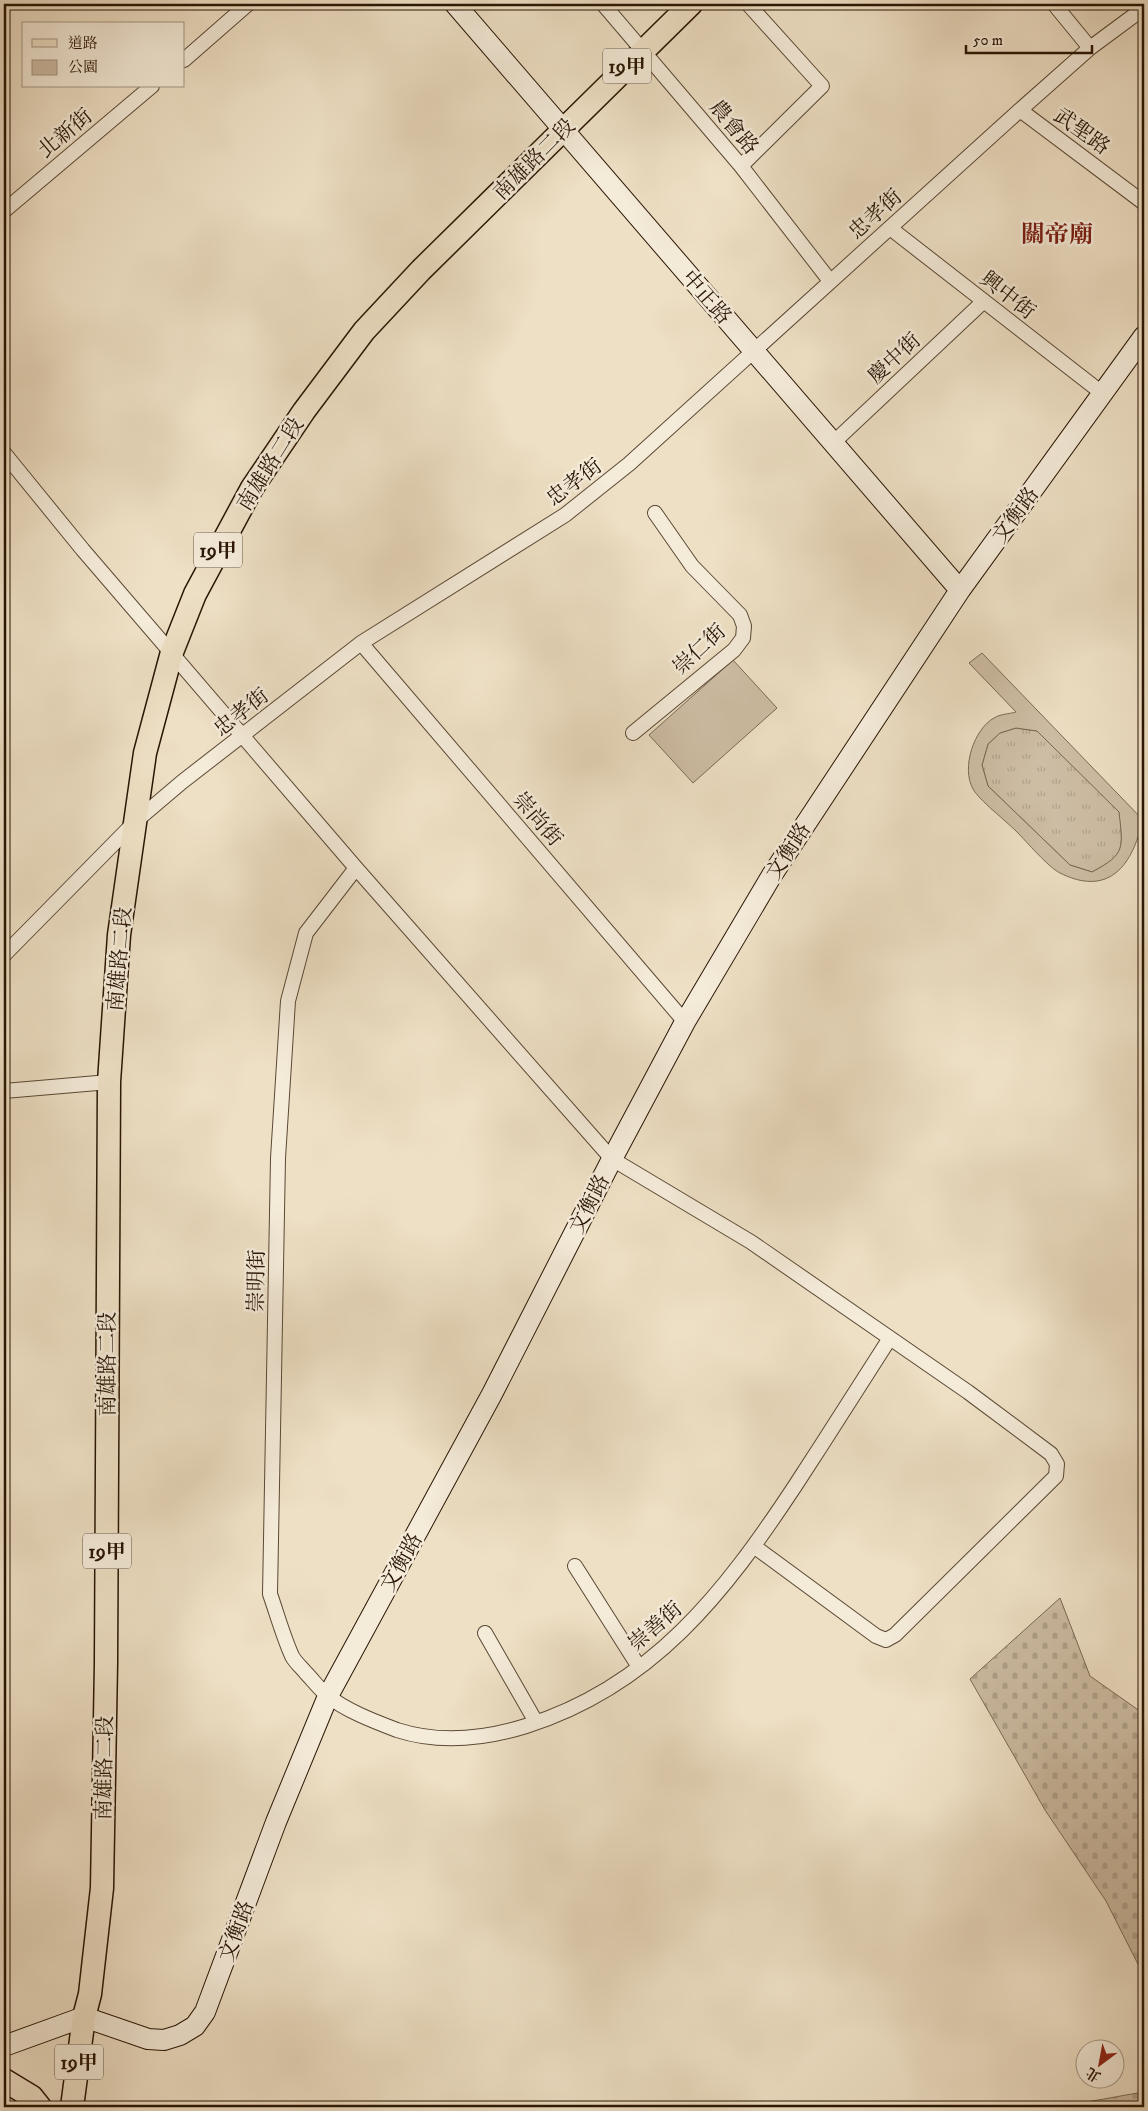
<svg xmlns="http://www.w3.org/2000/svg" width="1148" height="2111" viewBox="0 0 1148 2111" font-family="'IM FELL DW Pica','Noto Serif TC',serif">
  <style>
    .grass { fill: url(#grass-tufts); stroke: #7b6954 }
    .cemetery { fill: url(#cemetery-stones); stroke: #7b6954 }
    .park { fill: #cdbda4; stroke: #7b6954; fill-rule: evenodd }
    .lines { fill: none; stroke-linecap: round; stroke-linejoin: round }
    .street-casing { stroke: #5a4834; stroke-width: 16 }
    .secondary-casing { stroke: #291504; stroke-width: 22 }
    .primary-casing { stroke: #291504; stroke-width: 25 }
    .street { stroke: #f4ebd9; stroke-width: 14 }
    .secondary { stroke: #f4ebd9; stroke-width: 20 }
    .primary { stroke: #eee0c5; stroke-width: 22 }
    .labels { text-anchor: middle; stroke-width: 5; stroke-linejoin: round; paint-order: stroke }
    .shield { fill: #f4ebd9; stroke: #654; stroke-width: 1 }
    .shield-label { font-size: 20px; font-weight: bold; fill: #291504 }
    .street-label { font-size: 21px; fill: #291504; stroke: #f4ebd9 }
    .quarter-label { font-size: 24px; font-weight: bold; fill: #7a1f14; stroke: #f4ebd9 }
  </style>
  <defs>
    <pattern id="grass-tufts" width="24" height="20" patternUnits="userSpaceOnUse" patternTransform="scale(1.25)"><rect width="24" height="20" fill="#cdbda4"/><path d="M3 7l-1-3M5 7V3M7 7l1-3M15 17l-1-3M17 17v-4M19 17l1-3" fill="none" stroke="#b0a28c"/></pattern>
    <pattern id="cemetery-stones" width="16" height="16" patternUnits="userSpaceOnUse" patternTransform="scale(1.25)"><rect width="16" height="16" fill="#cdbda4"/><path d="M2 7V4a2 2 0 0 1 4 0v3zM10 15v-3a2 2 0 0 1 4 0v3z" fill="#b0a28c"/></pattern>
  </defs>
  <rect width="100%" height="100%" fill="#eee0c5"/>
  <filter id="stains"><feTurbulence type="fractalNoise" baseFrequency=".004" numOctaves="4"/><feColorMatrix values="0 0 0 0 .2 0 0 0 0 .09 0 0 0 0 .02 0 0 0 .5 -.17"/></filter>
  <radialGradient id="worn" r=".72"><stop offset=".6" stop-color="#630" stop-opacity="0"/><stop offset="1" stop-color="#630" stop-opacity=".3"/></radialGradient>
  <!-- grass -->
  <path class="grass" d="M1016,728L1037,731L1120,812C1122,849 1127,854 1092,872L1070,865L988,786L982,765L988,744L1000,733Z"/>
  <!-- cemetery -->
  <path class="cemetery" d="M1060,1598L1090,1676L1144,1714V1976L1106,1901L1045,1810L970,1679Z
    M1144,2087V2107H1059L1143,2092Z"/>
  <!-- park -->
  <path class="park" d="M982,653L1144,821V841L1138,837C1125,876 1100,893 1060,873C1048,867 1027,842 1016,831C1006,821 979,800 973,789C961,768 974,729 994,718C1000,714 1009,714 1016,712L969,663ZM1016,728L1037,731L1119,812C1123,848 1126,854 1092,872L1070,865L988,786L982,765L988,744L1000,733Z
    M733,660L777,708L693,783L649,735Z"/>
  <g class="lines">
    <!-- street casing -->
    <g class="street-casing">
      <path id="street" d="M603,4L741,166L830,281
        M1054,4L1090,48
        M184,60L248,4
        M1020,110L1144,203
        M741,166L822,86L748,4
        M4,211L152,86
        M890,228L1102,393
        M833,443L984,301
        M4,453L83,550L356,868L612,1159L751,1242L968,1392L1051,1454L1057,1464L1056,1476L895,1635L886,1640L876,1636L755,1547
        M361,643L685,1022
        M633,733L734,650L743,638L744,626L740,615L692,566L655,513
        M356,868L306,933L288,1001L278,1158L270,1594C277,1614 283,1636 292,1656C295,1662 301,1667 306,1673C313,1680 319,1689 327,1695C344,1710 376,1722 397,1730C440,1744 484,1739 526,1726C653,1686 725,1592 795,1486C827,1437 858,1388 890,1338
        M4,955L136,821L182,782L361,643L565,515L629,464L1020,110L1090,48L1144,8
        M4,1091L109,1082
        M575,1566L639,1667
        M485,1633L536,1722"/>
    </g>
    <!-- secondary casing -->
    <g class="secondary-casing">
      <path id="secondary" d="M455,4L960,590
        M4,2046L84,2017L148,2039L164,2040L180,2035L195,2026L205,2012L276,1822L328,1696L492,1394L612,1159L685,1022L772,875L960,590L1144,336"/>
    </g>
    <!-- primary casing -->
    <g class="primary-casing">
      <path id="primary" d="M4,2080L32,2097L40,2107
        M72,2107L84,2017L90,1994L102,1888L106,1663L109,1082L119,935L145,753L172,652L195,594L252,488L304,411L364,331L421,270L691,4"/>
    </g>
    <!-- street -->
    <use href="#street" class="street"/>
    <!-- secondary -->
    <use href="#secondary" class="secondary"/>
    <!-- primary -->
    <use href="#primary" class="primary"/>
  </g>
  <g class="labels">
    <!-- shield labels -->
    <g class="shield">
      <rect x="603" y="48.5" width="48" height="35" rx="4"/>
      <rect x="194" y="532.5" width="48" height="35" rx="4"/>
      <rect x="83" y="1533.5" width="48" height="35" rx="4"/>
      <rect x="55" y="2044.5" width="48" height="35" rx="4"/>
    </g>
    <g class="shield-label">
      <text x="627" y="73">19甲</text>
      <text x="218" y="557">19甲</text>
      <text x="107" y="1558">19甲</text>
      <text x="79" y="2069">19甲</text>
    </g>
    <!-- street labels -->
    <g class="street-label">
      <text transform="translate(734 127) rotate(50)" y="7">農會路</text>
      <text transform="translate(1082 131) rotate(36)" y="7">武聖路</text>
      <text transform="translate(65 133) rotate(-40)" y="7">北新街</text>
      <text transform="translate(534 159) rotate(-45)" y="7">南雄路二段</text>
      <text transform="translate(875 214) rotate(-42)" y="7">忠孝街</text>
      <text transform="translate(1008 295) rotate(38)" y="7">興中街</text>
      <text transform="translate(707 297) rotate(49)" y="7">中正路</text>
      <text transform="translate(894 358) rotate(-43)" y="7">慶中街</text>
      <text transform="translate(270 464) rotate(-58)" y="7">南雄路二段</text>
      <text transform="translate(574 482) rotate(-37)" y="7">忠孝街</text>
      <text transform="translate(1015 515) rotate(-54)" y="7">文衡路</text>
      <text transform="translate(699 649) rotate(-43)" y="7">崇仁街</text>
      <text transform="translate(241 712) rotate(-38)" y="7">忠孝街</text>
      <text transform="translate(538 819) rotate(49)" y="7">崇尚街</text>
      <text transform="translate(788 851) rotate(-57)" y="7">文衡路</text>
      <text transform="translate(119 959) rotate(-85)" y="7">南雄路二段</text>
      <text transform="translate(589 1204) rotate(-63)" y="7">文衡路</text>
      <text transform="translate(256 1281) rotate(-89)" y="7">崇明街</text>
      <text transform="translate(107 1364) rotate(-90)" y="7">南雄路二段</text>
      <text transform="translate(401 1562) rotate(-61)" y="7">文衡路</text>
      <text transform="translate(655 1626) rotate(-41)" y="7">崇善街</text>
      <text transform="translate(104 1768) rotate(-89)" y="7">南雄路二段</text>
      <text transform="translate(236 1931) rotate(-70)" y="7">文衡路</text>
    </g>
    <!-- quarter labels -->
    <g class="quarter-label">
      <text x="1057" y="242">關帝廟</text>
    </g>
  </g>
  <!-- margin -->
  <rect width="1148" height="2111" fill="none" stroke="#eee0c5" stroke-width="20"/>
  <rect x="5" y="5" width="1138" height="2101" fill="none" stroke="#291504" stroke-width="2.5"/>
  <rect x="10" y="10" width="1128" height="2091" fill="none" stroke="#291504"/>
  <!-- legend -->
  <rect x="22" y="22" width="162" height="65" fill="#f4ebd9" stroke="#a39584"/>
  <rect x="32" y="39" width="25" height="8" fill="#eee0c5" stroke="#a39584"/>
  <text x="68" y="48" font-size="15" fill="#291504">道路</text>
  <rect x="32" y="60" width="25" height="15" fill="#cdbda4" stroke="#a39584"/>
  <text x="68" y="72" font-size="15" fill="#291504">公園</text>
  <!-- north arrow -->
  <g transform="translate(1100 2064) rotate(212)"><circle r="24" fill="#f4ebd9" stroke="#a39584"/>
  <path d="M0-4L9 19L0 12L-9 19Z" fill="#8f2418"/>
  <text y="-8" font-size="14" font-weight="bold" text-anchor="middle" fill="#291504">北</text>
  </g>
  <!-- scale -->
  <path d="M966 45v8h126v-8" fill="none" stroke="#291504" stroke-width="2.5"/>
  <text x="973" y="45" font-size="15" fill="#291504" stroke="#f4ebd9" stroke-width="4" paint-order="stroke">50 m</text>
  <rect width="100%" height="100%" filter="url(#stains)"/>
  <rect width="100%" height="100%" fill="url(#worn)"/>
</svg>
